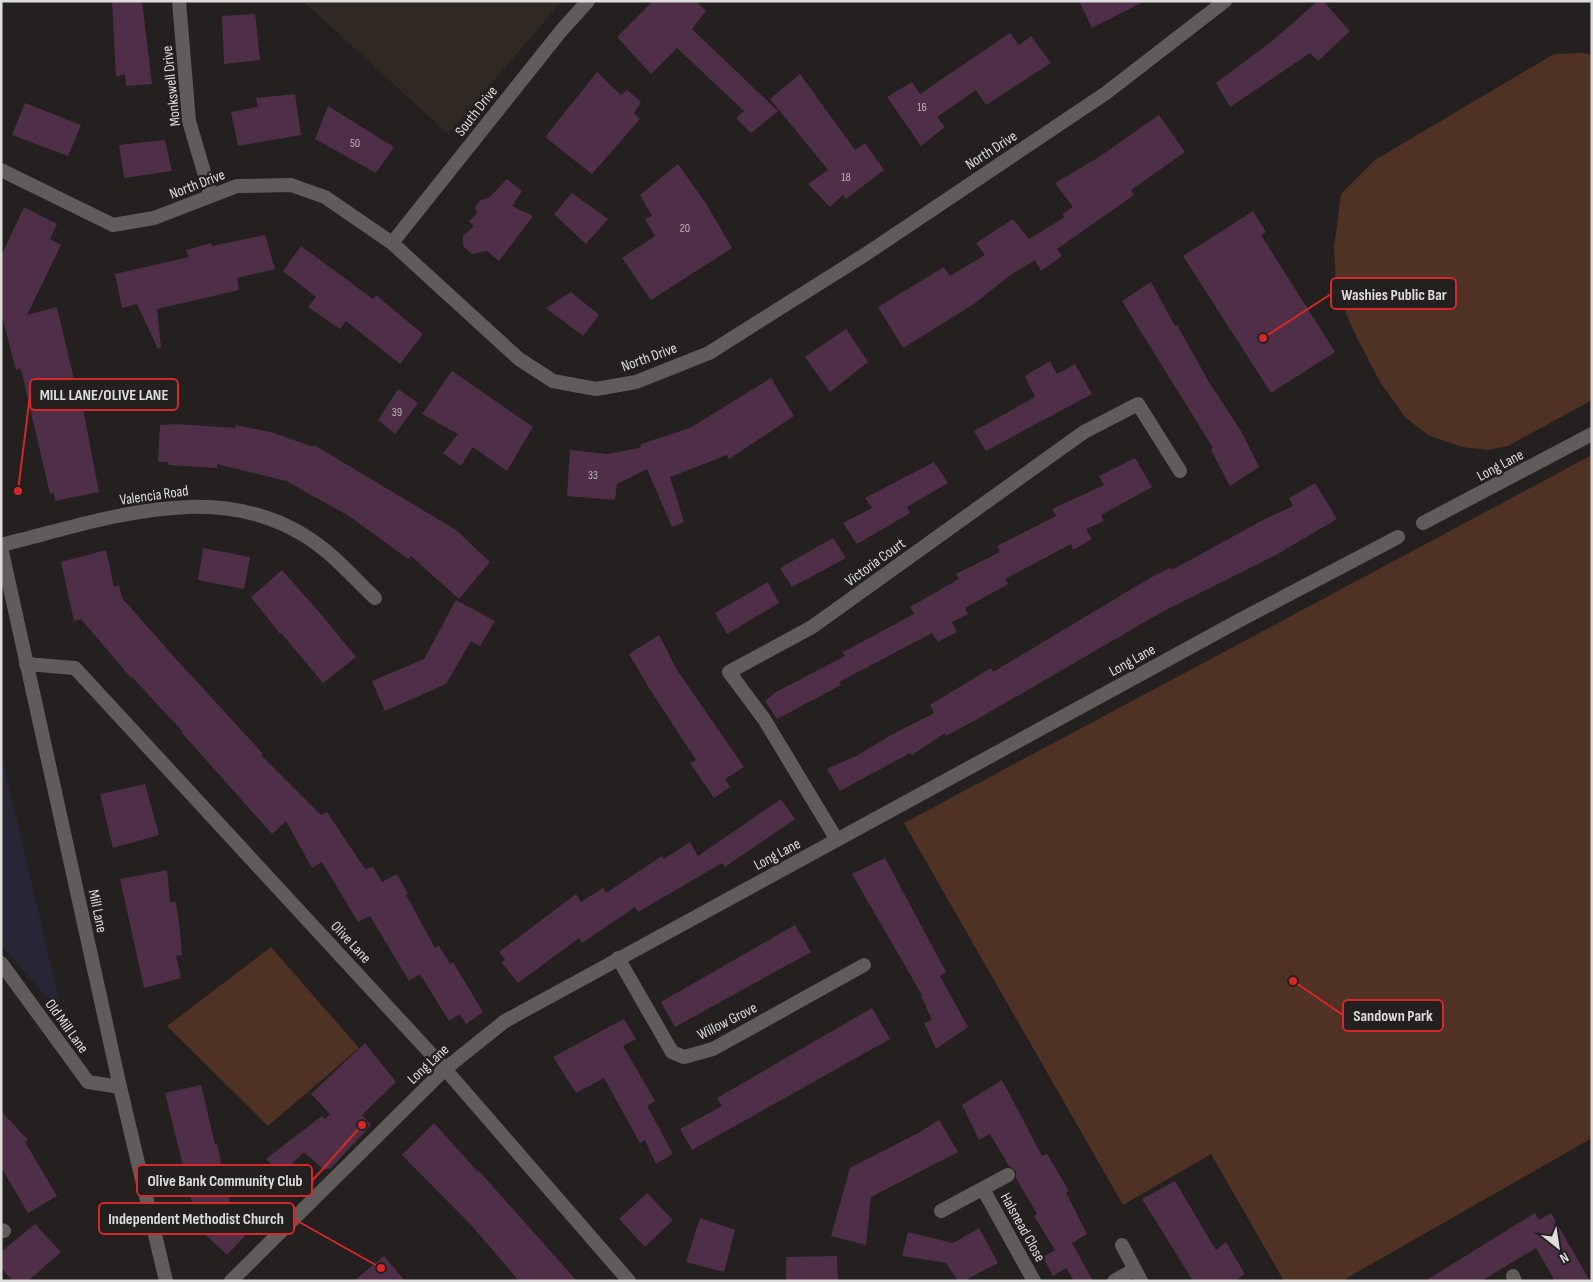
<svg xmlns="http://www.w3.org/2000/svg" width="1593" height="1282" viewBox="0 0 1593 1282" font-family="'Sofia Sans Condensed',sans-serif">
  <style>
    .built { fill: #302823 }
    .medical { fill: #282536 }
    .green { fill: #4f3223 }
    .building { fill: #4f2f47 }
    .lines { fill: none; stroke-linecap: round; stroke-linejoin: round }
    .minor { stroke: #605c5b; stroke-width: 14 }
    .tertiary { stroke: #605c5b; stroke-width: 14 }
    .labels { text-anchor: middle; stroke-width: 5; stroke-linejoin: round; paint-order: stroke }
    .number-label { font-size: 12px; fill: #bbb2b7 }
    .street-label { font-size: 15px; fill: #dfdddc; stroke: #23201f }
    .leader { fill: none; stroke: #d62828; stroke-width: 2 }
    .callout-dot { fill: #d62828; stroke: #23201f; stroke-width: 2 }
    .callout { fill: #23201f; stroke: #d62828; stroke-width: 2 }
    .callout-label { font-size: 16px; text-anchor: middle; font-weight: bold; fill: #dfdddc }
  </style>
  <rect width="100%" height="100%" fill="#23201f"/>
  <!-- built -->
  <path class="built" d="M303,1H562L448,134Z"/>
  <!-- medical -->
  <path class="medical" d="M1,753L63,1017L1,944Z"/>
  <!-- green -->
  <path class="green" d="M1580,53L1592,54V400L1508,446L1489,450L1462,447L1428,435L1405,417L1380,382L1357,338L1336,290L1334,247L1341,194L1375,160L1554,54Z
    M1592,455V1138L1342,1281H1284L1211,1154L1123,1205L904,823Z
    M271,947L359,1048L268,1126L167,1026Z"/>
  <!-- building -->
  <path class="building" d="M112,1H142L152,84L126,86L125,74L116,77Z
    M653,1H696L706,11L692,29L778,111L751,133L736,118L744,111L677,48L651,74L617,37Z
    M1079,1H1145L1092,28Z
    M1318,1H1323L1350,31L1318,61L1310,53L1230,107L1216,83L1271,42Z
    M255,14L260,60L224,64L222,16Z
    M1010,33L1019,45L1031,36L1051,63L986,105L976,90L937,117L945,127L921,146L887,97L912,82L920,94Z
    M597,72L621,95L627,90L641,102L634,113L640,119L592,174L545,137Z
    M800,74L855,150L865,143L884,170L846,199L843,195L830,207L808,184L828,170L770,99Z
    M295,94L301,135L238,146L231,112L258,107L256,98Z
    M25,103L81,125L68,156L12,135Z
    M328,106L394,147L376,173L315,139Z
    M1159,115L1185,152L1131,190L1134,195L1057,249L1062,256L1041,271L1035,260L1009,276L974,304L903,348L878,307L944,267L950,276L985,255L976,243L1013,219L1029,239L1065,217L1062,214L1073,207L1055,183L1099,157Z
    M165,140L172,171L124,178L119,145Z
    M678,164L705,202L732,248L651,300L622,258L655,236L645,219L652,216L640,195Z
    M507,179L522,191L512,206L533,216L499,261L487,251L472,254L463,246V236L474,226L469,222L477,213L475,207L481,200L489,198Z
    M572,193L608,219L586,244L554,214Z
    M24,207L57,224L50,239L61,245L27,315L57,307L81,409H83L99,492L55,501L54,493L50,494L21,369L16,370L1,312V256Z
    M1253,211L1266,232L1261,235L1335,352L1271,393L1183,256Z
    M265,235L275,269L237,278L239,290L157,309L161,348L158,349L137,304L122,308L115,274L189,257L186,250L211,243L212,246Z
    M301,246L373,299L376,295L423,334L400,364L346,321L340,329L308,307L316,297L283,271Z
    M1151,282L1175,326L1177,325L1209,382L1241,431L1259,467L1230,486L1211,450L1213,448L1122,301Z
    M571,292L599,315L583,336L546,308Z
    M846,329L868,362L830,392L805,357Z
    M1050,361L1057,374L1075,364L1092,394L986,451L974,431L1035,397L1025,376Z
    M452,371L533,427L507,471L473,447L461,466L443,453L458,434L422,414Z
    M771,378L794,416L729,459L727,455L670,477L684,522L672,527L647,469L617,484L615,500L567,496L570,450L608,454L640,448L641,444L690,428Z
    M398,389L418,403L395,434L378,420Z
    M175,424L235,428L236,425L274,433L313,447L314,445L456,530L490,562L459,599L411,556L408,559L349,516L286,481L217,464V468L169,465L168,462H158L160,425Z
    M1135,458L1152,487L1101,515L1104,521L1086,529L1092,539L1073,550L1071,544L1005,579L1008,584L965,608L968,614L952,622L957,632L938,642L932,633L839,682L841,685L777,719L765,701L776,692L845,656L843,652L914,614L910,607L959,579L956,574L1000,552L997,546L1056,516L1052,509L1104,485L1099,476Z
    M934,462L948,483L907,507L910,513L857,544L843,523L872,508L865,498Z
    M1315,483L1337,519L1276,555L1162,612L981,717L946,736L945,733L912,755L910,753L840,791L827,769L858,755L891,735L934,713L930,705L991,668L993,672L1150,578L1170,568L1172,570L1263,520L1293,506L1289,498Z
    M833,538L846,558L792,587L780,568Z
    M203,548L250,557L244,589L198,580Z
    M106,550L114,587L119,585L122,598L176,659L255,745L263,754L261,755L321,815L327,812L365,869L373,867L382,882L397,874L408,894L406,895L435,948L439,946L450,964L453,962L483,1012L466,1024L460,1014L449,1021L420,974L409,981L370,916L358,922L322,862L312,868L286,821L272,834L182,733L183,732L132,677L131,678L81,619L74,621L61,562Z
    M282,570L326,620L356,657L323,683L281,633L280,634L251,597Z
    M768,582L779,603L727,634L715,613Z
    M456,600L495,621L480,646L471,641L446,684L385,711L372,681L424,659Z
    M659,635L677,670L744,767L725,779L730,787L714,798L690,763L696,760L649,688L629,654Z
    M145,784L159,835L113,848L100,794Z
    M781,799L795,819L725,867L722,863L638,912L635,907L582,943L579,938L518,983L502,963L505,959L499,952L576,894L581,902L603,888L606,893L662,856L664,859L690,842L698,856Z
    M885,858L946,972L940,976L968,1027L936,1049L924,1023L932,1020L921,996L922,995L852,874Z
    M167,870L170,902H176L180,932L182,955L176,956L181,978L144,988L120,879Z
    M795,925L811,952L675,1027L661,1002Z
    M872,1008L890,1039L692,1150L680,1129L722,1106L717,1098Z
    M624,1019L636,1039L623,1046L655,1101L647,1106L673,1154L656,1164L645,1140L640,1143L604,1078L576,1093L553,1057Z
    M365,1043L396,1082L362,1115L371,1125L331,1168L324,1170L304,1152L281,1174L266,1159L322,1116L325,1119L330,1114L311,1094Z
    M1002,1080L1042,1156L1047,1154L1069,1191L1066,1193L1087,1234L1072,1243L1093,1281H1074L1066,1268L1053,1276L1043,1257L1055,1250L1034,1216L1037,1214L1016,1178V1171L1009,1166L990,1134L979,1140L962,1105Z
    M201,1085L215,1144H217L230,1205L253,1227L227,1255L193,1223L196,1219L165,1093Z
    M1,1111L28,1140L25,1142L57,1196L28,1213L1,1167Z
    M939,1120L958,1152L871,1197L866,1245L831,1236L850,1168L920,1132Z
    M434,1123L478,1172L479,1171L577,1281H519L472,1226L402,1155Z
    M1175,1181L1216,1250L1226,1242L1245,1274L1234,1281H1193L1142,1199Z
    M647,1193L673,1220L645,1247L619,1219Z
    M1535,1213L1539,1220L1551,1213L1590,1281H1555L1536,1248L1481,1281H1425Z
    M700,1218L735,1230L724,1272L686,1262Z
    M35,1224L61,1252L28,1281H13L1,1268V1252Z
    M979,1228L998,1263L964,1281H958L946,1263L902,1256L908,1232L953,1243Z
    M384,1256L405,1281H354Z
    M837,1256L838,1281H786V1257Z"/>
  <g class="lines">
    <!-- minor -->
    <path class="minor" d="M179,1L189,121L211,196
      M1,170L113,225L154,218L237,186L291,185L325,197L392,243L519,359L553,381L596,389L636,382L709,353L866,254L1106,93L1225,1
      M392,243L561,31L588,1
      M1423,523L1592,434
      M1,545C108,519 230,471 326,551C343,565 359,583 375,598
      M26,664L75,668L445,1069L629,1281
      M837,840L764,719L729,672L812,627L1084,432L1138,404L1180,471
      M618,958L672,1052L684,1057L713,1049L864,965
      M1,963L88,1082L120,1087
      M983,1189L1034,1281
      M941,1211L1008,1175
      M1,1230L4,1231
      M1122,1245L1141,1281
      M1513,1276L1515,1281
      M231,1281L445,1069L505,1021L1240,620L1398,537
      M1114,1281L1135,1269"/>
    <!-- tertiary -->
    <path class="tertiary" d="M1,547L120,1087L166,1281"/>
  </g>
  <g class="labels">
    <!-- number labels -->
    <g class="number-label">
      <text x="922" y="111">16</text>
      <text x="355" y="147">50</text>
      <text x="846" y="181">18</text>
      <text x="685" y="232">20</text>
      <text x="397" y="416">39</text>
      <text x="593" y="479">33</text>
    </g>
    <!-- street labels -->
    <g class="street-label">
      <text transform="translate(171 86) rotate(-96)" y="5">Monkswell Drive</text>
      <text transform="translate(476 111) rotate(-52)" y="5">South Drive</text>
      <text transform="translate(991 150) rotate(-33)" y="5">North Drive</text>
      <text transform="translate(197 184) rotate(-21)" y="5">North Drive</text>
      <text transform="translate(649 357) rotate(-20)" y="5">North Drive</text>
      <text transform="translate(1500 465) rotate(-28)" y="5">Long Lane</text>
      <text transform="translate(154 495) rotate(-8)" y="5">Valencia Road</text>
      <text transform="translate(875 562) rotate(-36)" y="5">Victoria Court</text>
      <text transform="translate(1132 660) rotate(-29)" y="5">Long Lane</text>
      <text transform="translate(777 854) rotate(-28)" y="5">Long Lane</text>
      <text transform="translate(98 911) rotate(78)" y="5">Mill Lane</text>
      <text transform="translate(351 942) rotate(47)" y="5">Olive Lane</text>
      <text transform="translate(727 1021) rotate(-27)" y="5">Willow Grove</text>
      <text transform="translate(67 1026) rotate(54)" y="5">Old Mill Lane</text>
      <text transform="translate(428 1064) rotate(-43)" y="5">Long Lane</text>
      <text transform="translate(1023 1227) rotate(61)" y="5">Halsnead Close</text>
    </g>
  </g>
  <!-- callouts -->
  <path class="leader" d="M1263 338L1331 294M18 491L30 395M1293 981L1343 1015M362 1125L312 1181M381 1268L294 1219"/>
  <g class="callout-dot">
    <circle cx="1263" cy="338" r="5"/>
    <circle cx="18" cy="491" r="5"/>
    <circle cx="1293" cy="981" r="5"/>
    <circle cx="362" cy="1125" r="5"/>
    <circle cx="381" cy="1268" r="5"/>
  </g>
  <g class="callout">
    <rect x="1331" y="278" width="125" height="31" rx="5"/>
    <rect x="30" y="379" width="148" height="31" rx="5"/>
    <rect x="1343" y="1000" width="100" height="31" rx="5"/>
    <rect x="137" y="1165" width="175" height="31" rx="5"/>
    <rect x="99" y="1203" width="195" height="31" rx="5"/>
  </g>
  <g class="callout-label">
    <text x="1394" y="300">Washies Public Bar</text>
    <text x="104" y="400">MILL LANE/OLIVE LANE</text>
    <text x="1393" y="1021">Sandown Park</text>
    <text x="225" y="1186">Olive Bank Community Club</text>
    <text x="196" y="1224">Independent Methodist Church</text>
  </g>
  <!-- border -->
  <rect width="1593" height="1282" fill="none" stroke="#dfdddc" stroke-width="5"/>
  <!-- north arrow -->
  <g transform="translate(1558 1247) rotate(150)" stroke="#23201f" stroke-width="4" paint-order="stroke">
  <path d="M0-4L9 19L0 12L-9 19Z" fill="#dfdddc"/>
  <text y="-8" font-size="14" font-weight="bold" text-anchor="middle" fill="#dfdddc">N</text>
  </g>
</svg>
